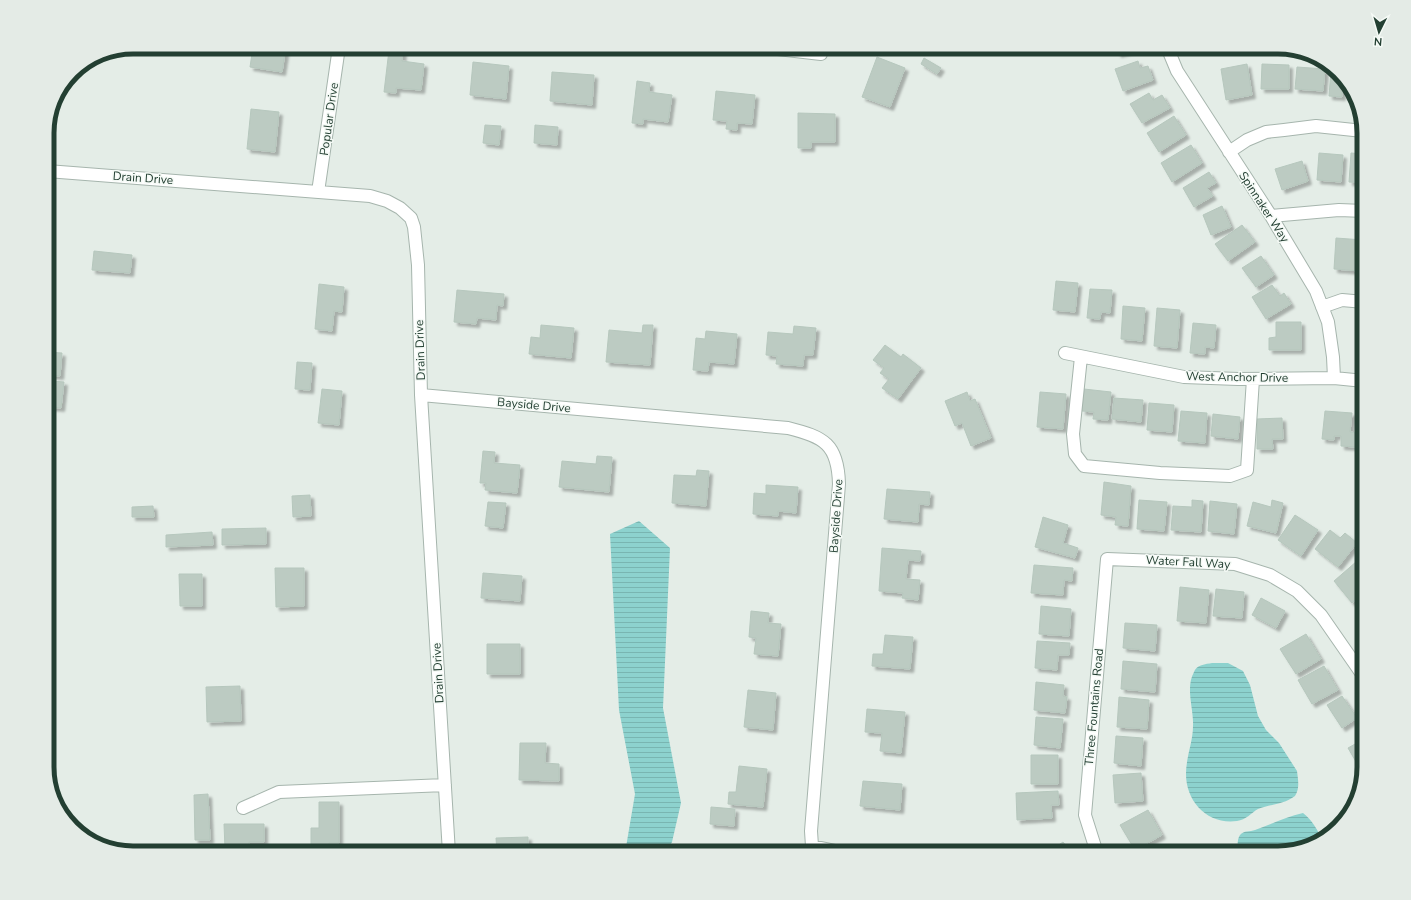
<svg xmlns="http://www.w3.org/2000/svg" width="1411" height="900" viewBox="0 0 1411 900" font-family="'Nunito Sans',sans-serif">
  <style>
    .water { fill: url(#water-rules) }
    .building { fill: #bccbc2; stroke: #b6c7bd; filter: url(#shadow) }
    .lines { fill: none; stroke-linecap: round; stroke-linejoin: round }
    .minor-casing { stroke: #a6b5ad; stroke-width: 14 }
    .minor { stroke: #fff; stroke-width: 12 }
    .labels { text-anchor: middle; stroke-width: 3; stroke-linejoin: round; paint-order: stroke }
    .street-label { font-size: 12px; fill: #233f32; stroke: #f5faf6 }
    .rim { fill: none; stroke: #233f32; stroke-width: 5 }
  </style>
  <defs>
    <pattern id="water-rules" width="6" height="5" patternUnits="userSpaceOnUse"><rect width="6" height="5" fill="#8dd2ce"/><path d="M0 2.5h6" fill="none" stroke="#79b5b1"/></pattern>
    <filter id="shadow"><feDropShadow dx="3.5" dy="3.5" stdDeviation="1" flood-color="#0004"/></filter>
  </defs>
  <rect width="100%" height="100%" fill="#e4ede7"/>
  <!-- water -->
  <path class="water" d="M639,521L670,548L663,708L681,803L672,842L666,853H625L635,794L619,710L610,534Z
    M1212,663H1228L1243,671L1250,685L1258,716L1266,730L1279,743L1297,771C1298,780 1300,788 1295,796C1283,805 1270,804 1258,809C1251,813 1246,820 1237,821C1208,825 1186,802 1186,774C1186,757 1193,742 1193,726C1194,709 1185,688 1194,672C1196,665 1206,664 1212,663Z
    M1303,813C1312,820 1318,830 1322,840L1321,842L1278,853H1239C1237,848 1237,839 1240,835C1244,830 1250,832 1255,830C1272,824 1286,817 1303,813Z"/>
  <!-- building -->
  <path class="building" d="M253,47H286L282,72L250,67Z
    M1116,47H1139V48L1118,54Z
    M389,50L403,52L402,61L424,64L421,90L396,88V93L384,92Z
    M877,57L905,68L890,107L862,97Z
    M924,58L941,68L937,74L921,64Z
    M1138,61L1140,68L1148,66L1153,80L1123,91L1115,69Z
    M473,62L509,66L506,99L470,95Z
    M1247,64L1252,95L1226,100L1221,69Z
    M1262,64L1289,65V89H1261Z
    M1297,67L1325,69L1323,91L1295,89Z
    M1331,70L1334,71L1350,88L1342,87V97L1329,96Z
    M552,72L594,75L592,105L550,101Z
    M637,81L650,83L649,92L672,95L668,122L643,119V124L632,123Z
    M716,91L755,95L752,124L737,123V130L726,129L727,121L713,120Z
    M1149,93L1153,100L1162,95L1170,108L1142,123L1130,104Z
    M251,109L279,112L275,152L247,149Z
    M798,113L835,114V142H811V148H798Z
    M1174,116L1186,135L1159,152L1147,133Z
    M485,125L501,126L499,145L483,143Z
    M535,125L558,127L557,145L534,143Z
    M1191,145L1202,163L1172,182L1161,163Z
    M1319,153L1343,155L1341,182L1317,180Z
    M1351,153L1364,154V183L1349,182Z
    M1302,161L1308,181L1282,190L1275,169Z
    M1209,172L1216,183L1207,188L1213,196L1194,207L1183,188Z
    M1222,206L1231,227L1211,235L1203,215Z
    M1242,225L1255,242L1228,261L1215,244Z
    M1336,238L1363,240L1360,271L1334,269Z
    M94,251L132,255L130,273L92,270Z
    M1261,256L1274,275L1256,287L1242,268Z
    M1056,281L1078,283L1075,312L1053,310Z
    M319,284L344,287L342,312L334,311L332,331L315,329Z
    M1272,285L1280,296L1284,293L1291,304L1266,319L1252,297Z
    M1090,289L1112,290L1110,313L1101,312L1100,319L1087,318Z
    M457,290L504,294L503,306L497,305L496,320L477,318L476,324L454,322Z
    M1123,306L1145,308L1142,341L1121,339Z
    M1157,308L1180,310L1177,348L1154,346Z
    M1359,317L1364,318V349L1356,348Z
    M1276,322H1301V350H1269V338L1276,337Z
    M1193,323L1216,325L1214,348L1205,347V354L1190,353Z
    M541,325L574,328L571,358L529,354L531,337L540,338Z
    M643,325H653L650,365L606,362L609,330L642,333Z
    M794,326L816,328L813,355H804L803,366L776,364L777,356L766,355L768,332L793,334Z
    M706,331L737,334L734,364L709,362L708,371L693,370L696,338L705,339Z
    M885,345L901,357L903,354L921,368L898,399L882,388L889,379L880,373L884,368L873,360Z
    M47,352L62,353L60,376L47,375Z
    M297,362L312,363L310,390L295,389Z
    M52,381L64,382L61,408L50,407Z
    M322,389L342,391L339,425L318,423Z
    M1084,389L1111,392L1108,420L1093,419L1094,412L1082,411Z
    M967,392L970,401L975,399L991,438L971,446L962,423L955,426L945,401Z
    M1040,392L1066,394L1063,429L1037,427Z
    M1114,398L1143,400L1141,422L1112,419Z
    M1149,403L1174,405L1172,432L1147,430Z
    M1181,411L1207,413L1205,443L1178,441Z
    M1325,411L1352,413L1350,432L1357,433L1355,447L1341,446V436H1334V440L1322,439Z
    M1213,414L1240,417L1238,439L1211,436Z
    M1282,418L1283,439H1272L1273,449H1257V419Z
    M483,451L495,452L494,463L520,465L517,493L485,490L486,483H480Z
    M597,456L612,457L609,492L559,487L562,461L596,464Z
    M697,470L709,471L706,506L672,503L674,475L696,476Z
    M1104,482L1131,486L1128,526L1115,525L1116,517L1101,515Z
    M766,485L798,487L796,513L778,511V516L753,514L754,493L766,494Z
    M887,489L930,492L929,505L919,504L918,522L884,519Z
    M310,495L311,516L293,517L292,496Z
    M1139,500L1167,502L1164,531L1137,529Z
    M1192,500L1203,501L1201,532L1171,530L1173,506L1192,507Z
    M1272,500L1283,503L1276,533L1247,526L1253,502L1271,507Z
    M1210,501L1237,504L1234,534L1208,531Z
    M488,502L506,503L503,528L485,526Z
    M153,506L154,517H132V507Z
    M1295,515L1318,530L1301,556L1278,540Z
    M1043,517L1068,525L1063,543L1078,548L1075,558L1035,547Z
    M266,528V544L222,545V529Z
    M1330,530L1340,538L1345,533L1357,543L1338,567L1315,549Z
    M212,532L213,545L166,547V535Z
    M882,548L921,551L920,561L908,560L906,579L920,580L918,600L902,598L903,593L879,591Z
    M1357,561L1364,569V593L1352,603L1334,581Z
    M1034,565L1073,568L1072,581L1064,580L1063,595L1031,593Z
    M275,568H304V606L276,607Z
    M483,573L522,576L520,601L481,598Z
    M179,574H202V606H180Z
    M1180,587L1209,590L1206,623L1177,621Z
    M1216,589L1244,592L1242,618L1213,616Z
    M1261,598L1285,611L1276,628L1252,615Z
    M1041,606L1071,609L1069,636L1039,634Z
    M1364,610V623L1358,614Z
    M751,611L769,613L768,623L781,624L778,656L754,654L756,638L749,637Z
    M1125,623L1157,625L1155,651L1123,648Z
    M1306,634L1321,659L1296,674L1280,649Z
    M885,635L913,637L910,669L872,666L873,654H883Z
    M1037,641L1070,643L1069,655H1058L1057,670L1035,668Z
    M487,644H520V674H487Z
    M1123,661L1157,664L1155,692L1121,689Z
    M1324,666L1338,690L1312,704L1298,680Z
    M1036,682L1064,685L1063,696L1067,697L1065,713L1034,710Z
    M240,686L241,721L207,722L206,687Z
    M748,690L776,693L773,730L744,727Z
    M1342,696L1357,718L1342,728L1327,705Z
    M1119,697L1149,700L1147,729L1117,727Z
    M867,709L905,712L901,753L880,751L882,733L865,732Z
    M1036,717L1063,719L1060,748L1034,745Z
    M1116,736L1143,738L1141,766L1114,763Z
    M1364,739V767L1362,772L1348,748Z
    M520,743H546L545,763L559,764V781L519,780Z
    M1031,755H1058V784H1031Z
    M739,766L767,769L763,807L728,804L729,792H736Z
    M1141,773L1143,801L1115,803L1113,775Z
    M863,781L902,784L900,810L860,806Z
    M1058,791L1059,805H1051L1052,818L1017,820L1016,793Z
    M208,794L210,840H195L194,795Z
    M319,802H339V843H329V853H311V828H319Z
    M711,807L735,809L734,826L710,824Z
    M1148,810L1162,835L1135,850L1120,825Z
    M224,824H264V842H249V848L225,849Z
    M528,837V853H540H497L496,838Z
    M1063,842L1072,853H1047Z
    M1170,845L1176,853H1159Z"/>
  <g class="lines">
    <!-- minor casing -->
    <g class="minor-casing">
      <path id="minor" d="M760,47L821,54L822,47
        M1167,47L1177,71L1271,216L1316,291L1328,322L1333,357L1334,378
        M1229,152L1247,140L1266,132L1284,130L1316,126L1363,131
        M47,171L370,196L387,201L400,208L411,218L414,227L418,265L421,395L449,853
        M318,192L339,47
        M1271,216L1339,210L1364,211
        M1322,307L1342,300L1364,302
        M1065,353L1184,377L1238,379L1334,378L1364,381
        M1081,357L1073,434L1075,454L1084,466L1160,473L1230,476L1247,470L1253,379
        M421,395L788,428C824,437 838,444 839,484L811,831L812,846L845,853
        M243,808L279,792L445,785
        M1097,853L1085,815L1107,559L1235,564L1270,575L1297,591L1321,615L1364,677"/>
    </g>
    <!-- minor -->
    <use href="#minor" class="minor"/>
  </g>
  <g class="labels">
    <!-- street labels -->
    <g class="street-label">
      <text transform="translate(329 119) rotate(-82)" y="4">Popular Drive</text>
      <text transform="translate(143 178) rotate(4)" y="4">Drain Drive</text>
      <text transform="translate(1264 207) rotate(57)" y="4">Spinnaker Way</text>
      <text transform="translate(420 350) rotate(-92)" y="4">Drain Drive</text>
      <text transform="translate(1237 377) rotate(1)" y="4">West Anchor Drive</text>
      <text transform="translate(534 405) rotate(5)" y="4">Bayside Drive</text>
      <text transform="translate(836 516) rotate(-86)" y="4">Bayside Drive</text>
      <text transform="translate(1188 562) rotate(3)" y="4">Water Fall Way</text>
      <text transform="translate(438 673) rotate(-93)" y="4">Drain Drive</text>
      <text transform="translate(1094 707) rotate(-85)" y="4">Three Fountains Road</text>
    </g>
  </g>
  <!-- crop -->
  <path d="M0 0H1411V900H0ZM133 54H1278A79 79 0 0 1 1357 133V767A79 79 0 0 1 1278 846H133A79 79 0 0 1 54 767V133A79 79 0 0 1 133 54Z" fill="#e4ebe6" fill-rule="evenodd"/>
  <path class="rim" d="M133 54H1278A79 79 0 0 1 1357 133V767A79 79 0 0 1 1278 846H133A79 79 0 0 1 54 767V133A79 79 0 0 1 133 54Z"/>
  <!-- north arrow -->
  <g transform="translate(1379 32) rotate(185)" stroke="#f5faf6" stroke-width="3" paint-order="stroke">
  <path d="M0-3L7 15L0 10L-7 15Z" fill="#233f32"/>
  <text y="-6" font-size="11" font-weight="bold" text-anchor="middle" fill="#233f32">N</text>
  </g>
</svg>
